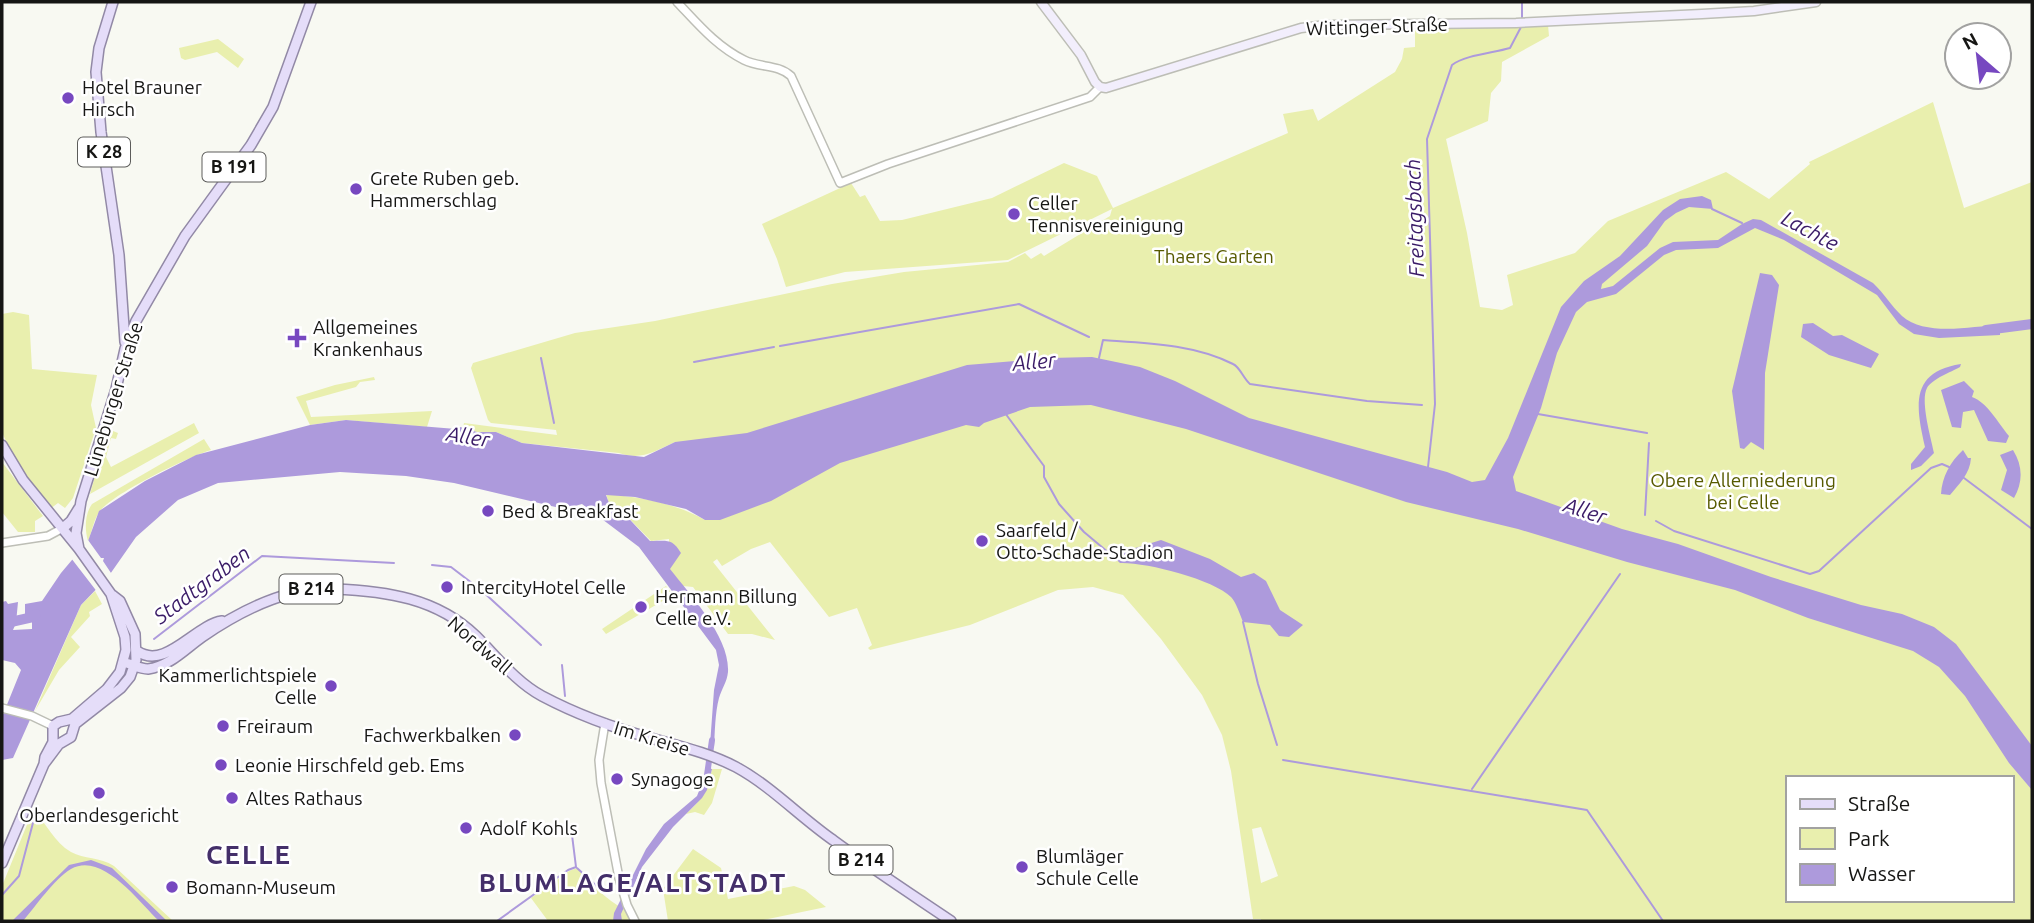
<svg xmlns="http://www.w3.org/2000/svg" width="2034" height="923" viewBox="0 0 2034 923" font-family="Ubuntu,sans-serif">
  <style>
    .green { fill: #e9efae; fill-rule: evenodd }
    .water { fill: #ad9adc }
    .pier { fill: #f8f9f2 }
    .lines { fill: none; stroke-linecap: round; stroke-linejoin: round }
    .stream { stroke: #ad9adc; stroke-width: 2 }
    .canal { stroke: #ad9adc; stroke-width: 6 }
    .river { stroke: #ad9adc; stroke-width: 10 }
    .tertiary-casing { stroke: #bdbeb6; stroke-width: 10 }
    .secondary-casing { stroke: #bdbeb6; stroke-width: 11 }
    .primary-casing { stroke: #9289a6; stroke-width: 12 }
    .tertiary { stroke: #fff; stroke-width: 7 }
    .secondary { stroke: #f2eefc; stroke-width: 8 }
    .primary { stroke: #e5ddf9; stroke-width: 9 }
    .poi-dot { fill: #7748c0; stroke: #fff; stroke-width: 2.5 }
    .labels { text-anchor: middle; stroke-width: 5; stroke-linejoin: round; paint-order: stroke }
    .shield { fill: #fff; stroke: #5c5c5a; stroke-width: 2 }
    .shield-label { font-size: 18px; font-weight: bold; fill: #161614 }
    .street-label { font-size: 19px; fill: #161614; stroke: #fff }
    .poi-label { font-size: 19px; fill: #161614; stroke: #fff; text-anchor: start }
    .park-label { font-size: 19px; fill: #575a00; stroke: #fff }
    .water-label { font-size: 21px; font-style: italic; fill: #3a1b67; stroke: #fff }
    .district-label { font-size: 26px; font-weight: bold; letter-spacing: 2px; fill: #442f6a; stroke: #fff }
  </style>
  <rect width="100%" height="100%" fill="#f8f9f2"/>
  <!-- green -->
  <path class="green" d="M1548,25L1549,36L1502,62L1501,81L1491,93L1488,121L1446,139L1467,233L1480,307L1502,310L1513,305L1507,275L1575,253L1608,221L1726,172L1769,199L1810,164L1809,162L1933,102L1964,208L2032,182V921H1261V919H1253L1231,771L1222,735L1202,695L1161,639L1123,595L1093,587L1058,590L970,625L870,650L868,648L872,645L857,608L829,617L770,542L751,549L722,566L717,559L713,562L775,640L752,634H728L693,587L683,586L669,569V539L651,541L617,506L609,503L606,494C640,497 675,503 705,520L675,442C655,451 641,461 619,453L522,443L496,432H477L463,428L464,423L557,435L556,430L491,423L488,420L471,368L473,363L575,333L655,321L832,284L904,272L1008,262L1025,253L1031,259L1041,253L1044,256L1110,216L1112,209L1008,260L845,272L786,287L777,259L762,224L851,183L860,197L865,195L880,221L902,220L992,198L1064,163L1097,176L1113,208L1288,133L1283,114L1313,109L1318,121L1395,72L1402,59L1404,48L1415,47V28ZM1787,778H2011V900H1787ZM1261,827L1278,876L1261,883L1252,829Z
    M218,39L244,59L238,68L217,52L185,60L181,58L179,48Z
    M13,312L29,315L32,369L97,375L91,405L96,428L73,498L65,508L58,503L50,509L26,477L11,453L2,432V314Z
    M374,377L375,380L360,382L356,387L306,401L311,417L432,411L427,427L346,420L310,425L296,397L335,385Z
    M194,423L199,433L90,494L108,429L118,433L116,439L111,438L106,457L111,467Z
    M204,439L211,450C188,457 114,493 100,511C94,518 92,532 88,541C85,531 84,515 92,504Z
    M2,462L43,516L35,521V532H18L2,512Z
    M666,586L673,595L606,634L602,629Z
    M95,591L102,604L89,612L90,616L71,637L80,647L59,670L35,711L81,605Z
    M712,769H722L712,803L704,815L695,812L686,814C703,798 707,792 712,769Z
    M33,810C47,824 54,842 71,852C84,859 100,857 114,866L173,921H2V886Z
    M693,849L721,868L728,899L794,886L805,890L826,907L759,921H668L663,889Z
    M577,868C592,884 606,900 624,909L631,921H548L531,898L569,871Z"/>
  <!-- water -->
  <path class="water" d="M1702,196L1711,200L1713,209L1689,207L1676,213L1665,221L1647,246L1602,284L1601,289L1613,286L1660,248L1673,242L1718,240L1742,224L1753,219L1761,220L1873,283C1884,293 1891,306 1902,316C1926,337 1971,326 2000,325V335L1939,338L1914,334L1899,324L1877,295L1784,240L1755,228L1718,248L1676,250L1664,255L1616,294L1587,302L1576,312L1557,353L1541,408L1513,477L1516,491L1622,529L1678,544L1771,577L1861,605L1902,614L1934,627L1956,644L2032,746V790L2009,763L1965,696L1939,667L1913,651L1808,618L1735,590L1627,562L1518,529L1406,502L1186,429L1091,405L1030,407L984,423L979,427L966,425L840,463L771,501L720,520H705L686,509L635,497L606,495L609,503L617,506L650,541C667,541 672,538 681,553L670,569C691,596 730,637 728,672C727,682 722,688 719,698C715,713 715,731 714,747L710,745L714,690L719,665L716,650L639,547L582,504L564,509L454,483L406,476L340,472L218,483L178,500L136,537L108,577L81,605L13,758L2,760V717L21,670L15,663L2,660V602L6,601L8,604L18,602L16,623L13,630L32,629V621H25V604L42,601L61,573L88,541L99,511L145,481L196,455L310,425L346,420L456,429L460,427L477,432H496L522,443L644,457L675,442L747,433L967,365L1050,358L1092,357L1140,367L1175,381L1249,418L1447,472L1472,482L1485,480L1508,438L1561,307L1584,281L1620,256L1663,210L1680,199Z
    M1760,273L1772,275L1779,285L1765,373L1764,450L1751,442L1744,449L1740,448L1732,391Z
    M1813,323L1833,336L1842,335L1879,354L1871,368L1829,355L1801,337L1803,324Z
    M1961,364L1960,367C1951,372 1932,379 1927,388C1920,401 1931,438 1934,453L1921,466L1911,470V464L1925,447C1916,407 1909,372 1961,364Z
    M1964,381L1974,391L1972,397C1988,403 1998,423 2009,436L2006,443L1988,441L1974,410L1963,412L1961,428L1952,427L1941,390Z
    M1963,450L1968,458H1971C1970,474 1959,484 1950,495L1941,494C1942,477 1950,462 1963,450Z
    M2013,450C2023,466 2023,482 2014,498L2001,490L2007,470L2000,455Z
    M1161,540L1210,559L1241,577L1254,573L1266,581L1280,610L1303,625L1289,637L1279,636L1270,625L1243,622C1240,615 1236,602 1231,597C1213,579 1145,562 1120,563L1109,553L1132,549Z
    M708,768L712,769L707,790L702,798L673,827L642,867L621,914L622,921H613L614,913L646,849L664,824L697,796Z
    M91,860L112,868L167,921H159C139,902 102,851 71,869C54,879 36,906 23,921H12L69,865Z"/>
  <!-- pier -->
  <path class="pier" d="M88,540L101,558H104L103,561L113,576L98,593L71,558Z"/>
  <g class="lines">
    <!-- stream -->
    <path class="stream" d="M1522,18V2
      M1712,209L1742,223
      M780,346L1019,304L1089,337
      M541,358L554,423
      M1099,358L1103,340C1146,343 1194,344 1233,364C1240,367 1243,378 1250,384L1367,401L1422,405
      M694,362L774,347
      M1005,413L1044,466V477L1059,504L1084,532L1109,553
      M1538,414L1647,433
      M1428,467L1435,404L1427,139L1452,65C1465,55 1493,53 1510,48L1521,27
      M1964,478L2032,529
      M1645,515L1649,443
      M1656,521L1674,531L1810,574L1819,571L1931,468L1942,464L1949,467
      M432,565L451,567L481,590L541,645
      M1243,622L1258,684L1277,745
      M154,639L262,556L394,563
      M562,665L565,696
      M1283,760L1587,810L1663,921
      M1472,789L1620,574
      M577,868L602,891
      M2,895L19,876L34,819
      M497,921L568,870L576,867L571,827"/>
    <!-- canal -->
    <path class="canal" d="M707,775L712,740"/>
    <!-- river -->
    <path class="river" d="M1986,330L2032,324
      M2,624L33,617L36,614"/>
    <!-- tertiary casing -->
    <g class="tertiary-casing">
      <path id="tertiary" d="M677,2C698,24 716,46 744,60C760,68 778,64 791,76L840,183L888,164L1090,97L1100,87
        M2,543L48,536L63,528
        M2,708L32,716L53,726
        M605,723L599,760L601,783L619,878L627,905L635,921"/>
    </g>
    <!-- secondary casing -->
    <g class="secondary-casing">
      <path id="secondary" d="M1041,2L1081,55L1095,82L1100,87L1106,88L1301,28L1327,25L1516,23L1702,14L1754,11L1816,2"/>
    </g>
    <!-- primary casing -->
    <g class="primary-casing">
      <path id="primary" d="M113,2L99,48L96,72L101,132L119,255L125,342
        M2,445L23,480L79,549L111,594L120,601L135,634L136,660L130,677L121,688L75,724L71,737L59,744L44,764
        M63,528L71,521L79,508
        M79,549L76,533L81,501L116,389L125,349L136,321L185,236L251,145L273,107L311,2
        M137,651C165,671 195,625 222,621
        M123,662C131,664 140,669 148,669C170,666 185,649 202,637C240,611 287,586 334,589C386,591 437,598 476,636C497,657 516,682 542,696C576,714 614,728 651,738C679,746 709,753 736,767C771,786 800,817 833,840C871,868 911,894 951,921
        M2,863L44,764L45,757L53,742V726L59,722L72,719L107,689L120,672L126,650L125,637L111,594"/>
    </g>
    <!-- tertiary -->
    <use href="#tertiary" class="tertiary"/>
    <!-- secondary -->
    <use href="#secondary" class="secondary"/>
    <!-- primary -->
    <use href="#primary" class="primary"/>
  </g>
  <!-- markers -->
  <g class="poi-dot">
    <circle cx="68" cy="98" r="7"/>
    <circle cx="356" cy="189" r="7"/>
    <circle cx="1014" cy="214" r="7"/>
    <path d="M293.5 327.5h7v7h7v7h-7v7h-7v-7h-7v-7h7z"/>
    <circle cx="488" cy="511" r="7"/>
    <circle cx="982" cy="541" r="7"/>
    <circle cx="447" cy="587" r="7"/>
    <circle cx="641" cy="607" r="7"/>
    <circle cx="331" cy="686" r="7"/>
    <circle cx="223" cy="726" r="7"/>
    <circle cx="515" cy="735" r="7"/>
    <circle cx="221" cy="765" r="7"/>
    <circle cx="617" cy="779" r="7"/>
    <circle cx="99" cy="793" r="7"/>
    <circle cx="232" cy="798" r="7"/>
    <circle cx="466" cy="828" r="7"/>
    <circle cx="1022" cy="867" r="7"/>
    <circle cx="172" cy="887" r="7"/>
  </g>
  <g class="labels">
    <!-- shield labels -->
    <g class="shield">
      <rect x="78" y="137.5" width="52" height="29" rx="5"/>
      <rect x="202.5" y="152.5" width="63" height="29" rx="5"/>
      <rect x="279.5" y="574.5" width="63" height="29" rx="5"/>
      <rect x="829.5" y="845.5" width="63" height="29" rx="5"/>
    </g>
    <g class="shield-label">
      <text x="104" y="158">K 28</text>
      <text x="234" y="173">B 191</text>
      <text x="311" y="595">B 214</text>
      <text x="861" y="866">B 214</text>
    </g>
    <!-- street labels -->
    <g class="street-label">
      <text transform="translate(1377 26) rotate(-2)" y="7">Wittinger Straße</text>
      <text transform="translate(113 399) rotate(-73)" y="7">Lüneburger Straße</text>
      <text transform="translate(480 645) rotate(41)" y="7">Nordwall</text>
      <text transform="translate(652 738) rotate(17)" y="7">Im Kreise</text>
    </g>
    <!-- poi labels -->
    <g class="poi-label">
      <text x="82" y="94">Hotel Brauner<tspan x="82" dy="22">Hirsch</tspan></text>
      <text x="370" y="185">Grete Ruben geb.<tspan x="370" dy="22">Hammerschlag</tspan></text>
      <text x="1028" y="210">Celler<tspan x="1028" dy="22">Tennisvereinigung</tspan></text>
      <text x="313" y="334">Allgemeines<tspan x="313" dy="22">Krankenhaus</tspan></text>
      <text x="502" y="518">Bed &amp; Breakfast</text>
      <text x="996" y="537">Saarfeld /<tspan x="996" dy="22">Otto-Schade-Stadion</tspan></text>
      <text x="461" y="594">IntercityHotel Celle</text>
      <text x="655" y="603">Hermann Billung<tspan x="655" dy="22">Celle e.V.</tspan></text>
      <text x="317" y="682" text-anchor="end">Kammerlichtspiele<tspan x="317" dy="22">Celle</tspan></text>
      <text x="237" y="733">Freiraum</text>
      <text x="501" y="742" text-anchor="end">Fachwerkbalken</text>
      <text x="235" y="772">Leonie Hirschfeld geb. Ems</text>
      <text x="631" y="786">Synagoge</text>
      <text x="246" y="805">Altes Rathaus</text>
      <text x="99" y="822" text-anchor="middle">Oberlandesgericht</text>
      <text x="480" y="835">Adolf Kohls</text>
      <text x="1036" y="863">Blumläger<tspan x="1036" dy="22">Schule Celle</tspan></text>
      <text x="186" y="894">Bomann-Museum</text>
    </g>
    <!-- park labels -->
    <g class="park-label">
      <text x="1214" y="263">Thaers Garten</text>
      <text x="1743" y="487">Obere Allerniederung<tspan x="1743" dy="22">bei Celle</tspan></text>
    </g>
    <!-- water labels -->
    <g class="water-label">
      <text transform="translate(1415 218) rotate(-92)" y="7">Freitagsbach</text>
      <text transform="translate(1810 231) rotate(28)" y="7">Lachte</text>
      <text transform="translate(1034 362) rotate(-5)" y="7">Aller</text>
      <text transform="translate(468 437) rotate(9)" y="7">Aller</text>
      <text transform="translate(1585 511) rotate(18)" y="7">Aller</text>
      <text transform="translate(202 585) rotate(-37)" y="7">Stadtgraben</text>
    </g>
    <!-- district labels -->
    <g class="district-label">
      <text x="249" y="864">CELLE</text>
      <text x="633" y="892">BLUMLAGE/ALTSTADT</text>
    </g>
  </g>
  <!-- border -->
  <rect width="2034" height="923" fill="none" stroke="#161614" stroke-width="7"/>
  <!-- legend -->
  <rect x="1786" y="776" width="228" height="126" fill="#ffffff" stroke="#a2a2a1" stroke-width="2"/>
  <rect x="1800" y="799" width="35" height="10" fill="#e5ddf9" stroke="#a2a2a1" stroke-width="2"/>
  <text x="1848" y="811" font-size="21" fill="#161614">Straße</text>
  <rect x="1800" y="828" width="35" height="21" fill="#e9efae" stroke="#a2a2a1" stroke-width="2"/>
  <text x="1848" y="846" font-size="21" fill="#161614">Park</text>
  <rect x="1800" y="864" width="35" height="21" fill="#ad9adc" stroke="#a2a2a1" stroke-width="2"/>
  <text x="1848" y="881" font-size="21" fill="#161614">Wasser</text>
  <!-- north arrow -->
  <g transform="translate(1978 56) rotate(332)"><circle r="33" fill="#ffffff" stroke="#a2a2a1" stroke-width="2"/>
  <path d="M0-5L12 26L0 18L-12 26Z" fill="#7748c0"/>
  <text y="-10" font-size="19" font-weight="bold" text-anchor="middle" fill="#161614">N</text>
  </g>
</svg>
